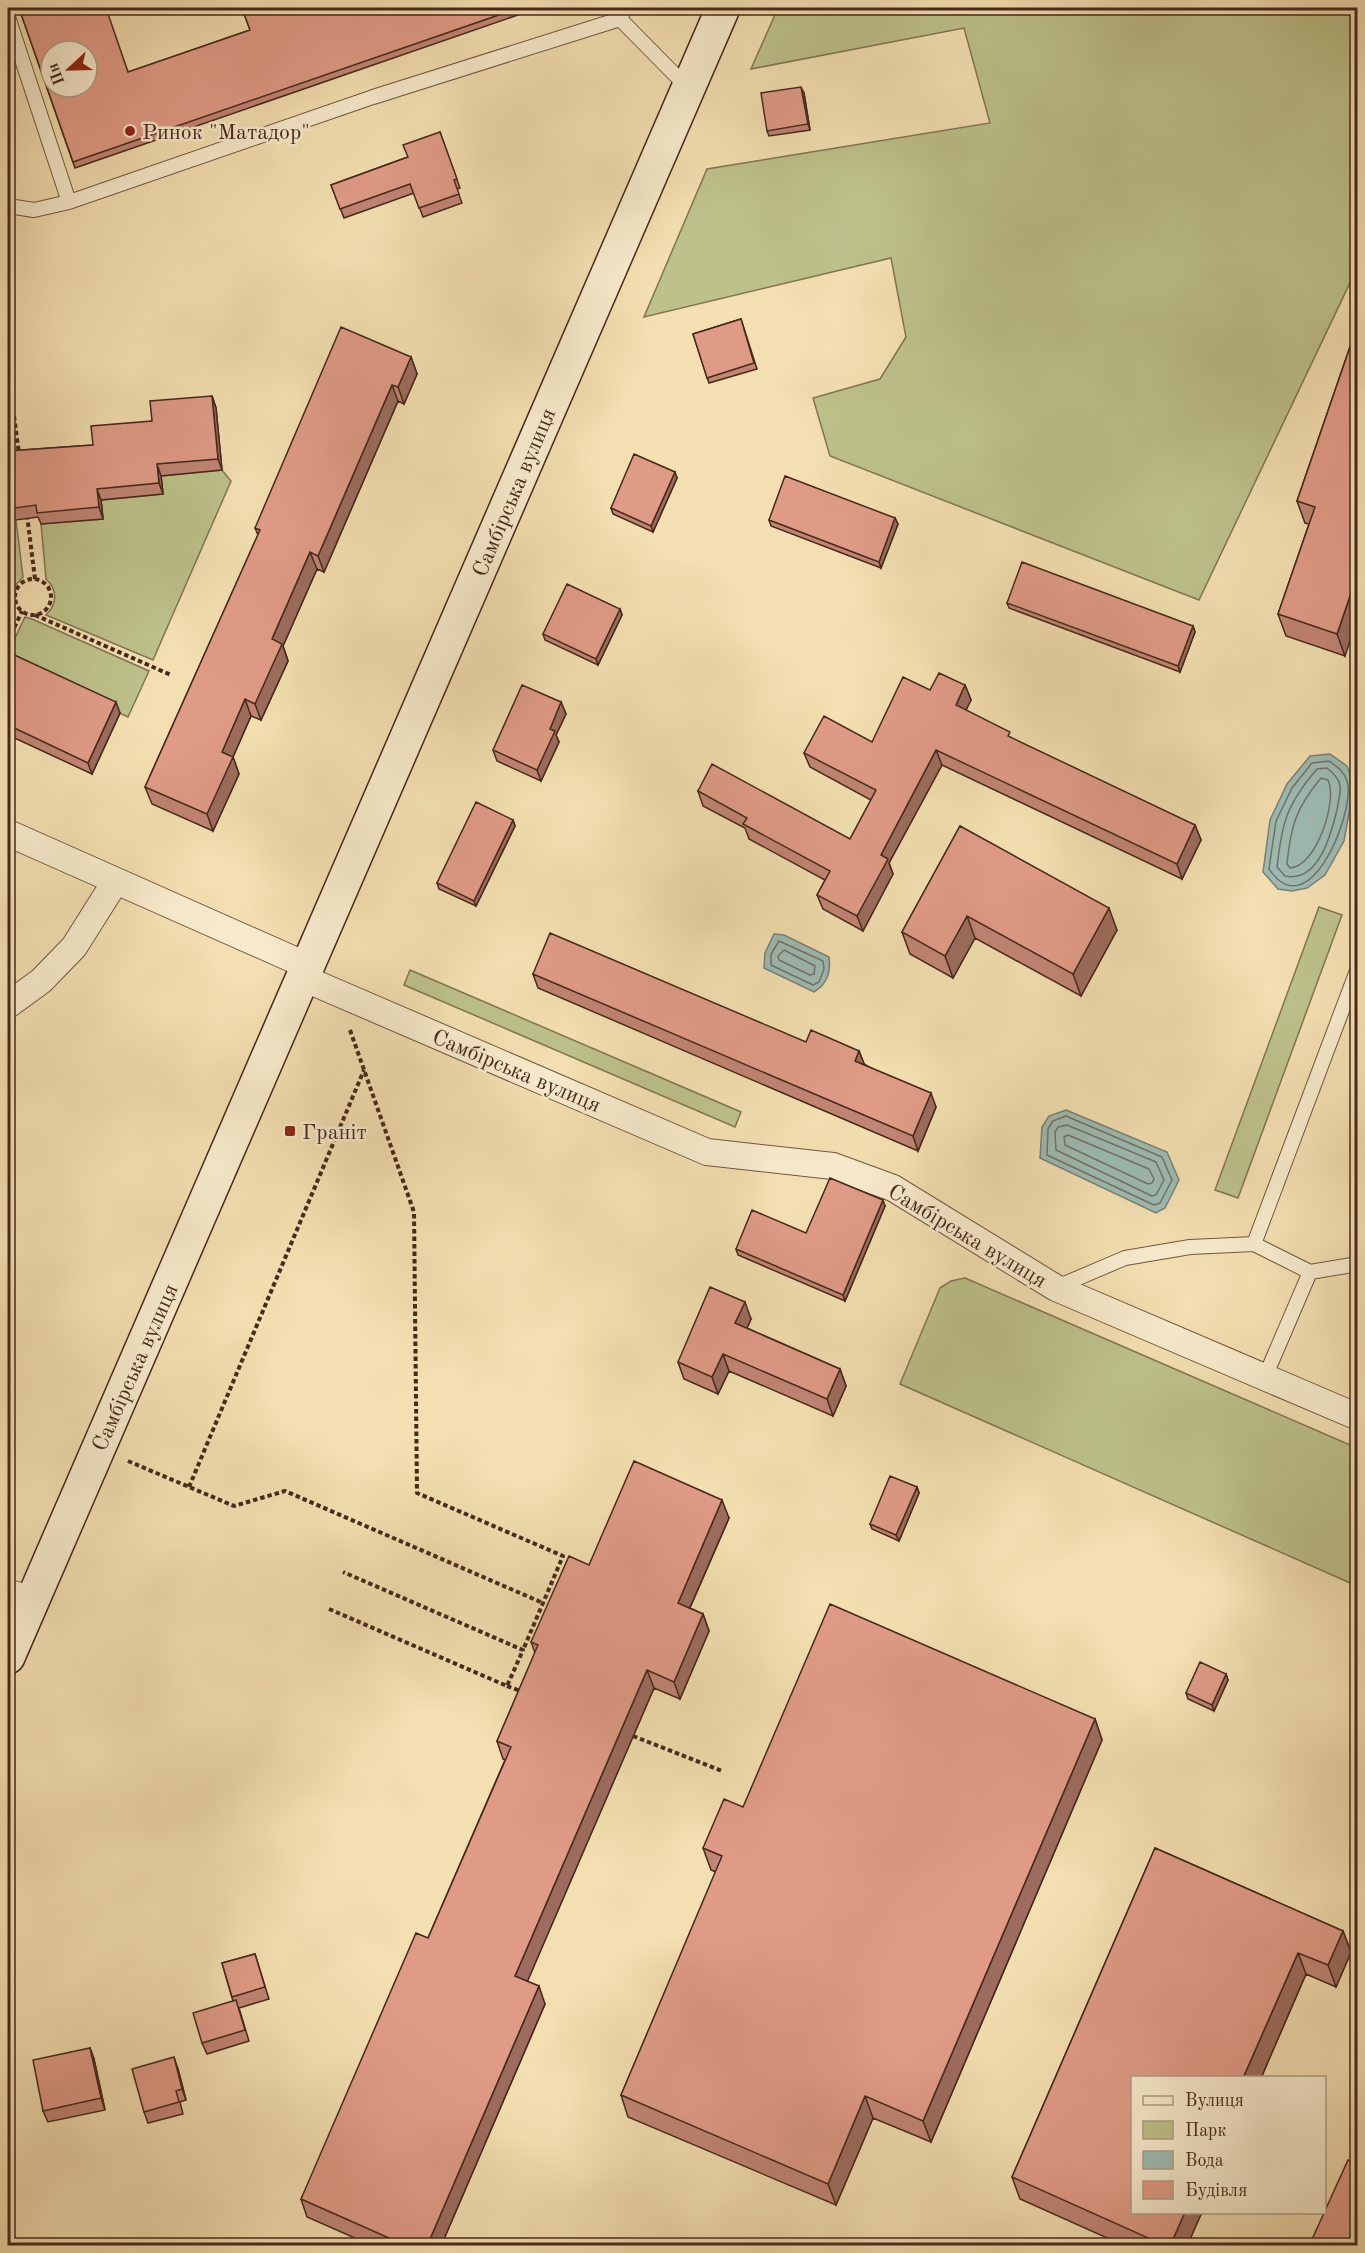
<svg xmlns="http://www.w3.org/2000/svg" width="1365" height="2253" viewBox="0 0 1365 2253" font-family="'Old Standard TT',serif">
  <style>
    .green { fill: #bdc18a; stroke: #827452; stroke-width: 1.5 }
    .water { fill: #9dbbb3; stroke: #7a8076; stroke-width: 1.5 }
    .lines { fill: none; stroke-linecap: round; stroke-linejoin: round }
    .shore { stroke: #727267; stroke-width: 1.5 }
    .service-casing { stroke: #715640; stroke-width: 16 }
    .minor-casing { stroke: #715640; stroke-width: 28 }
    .secondary-casing { stroke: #46281b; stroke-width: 36 }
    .path { stroke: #46281b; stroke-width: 4; stroke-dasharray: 4.5 3; stroke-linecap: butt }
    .service { stroke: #f7eacc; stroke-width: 14 }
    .minor { stroke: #f7eacc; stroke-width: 26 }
    .secondary { stroke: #f7eacc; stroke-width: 33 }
    .wall { fill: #c18574; stroke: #46281b; stroke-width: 1.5 }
    .shaded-wall { fill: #9d6c5e; stroke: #46281b; stroke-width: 1.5 }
    .building { fill: #e09b87; stroke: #46281b; stroke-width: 1.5; fill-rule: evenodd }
    .poi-dot { fill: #8f2418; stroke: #f7eacc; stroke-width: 2 }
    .labels { text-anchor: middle; stroke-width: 5; stroke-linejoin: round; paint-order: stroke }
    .poi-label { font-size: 22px; fill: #46281b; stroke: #f7eacc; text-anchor: start }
    .street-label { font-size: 22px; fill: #46281b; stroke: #f7eacc }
  </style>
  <rect width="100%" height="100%" fill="#f3dfb1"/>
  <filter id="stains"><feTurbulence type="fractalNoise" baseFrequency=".00333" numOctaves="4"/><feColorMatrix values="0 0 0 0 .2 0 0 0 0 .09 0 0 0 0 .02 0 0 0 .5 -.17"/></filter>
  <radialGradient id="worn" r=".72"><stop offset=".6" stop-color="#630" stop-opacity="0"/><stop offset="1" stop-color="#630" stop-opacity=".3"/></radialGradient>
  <!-- green -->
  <path class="green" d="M778,8H1357V268L1199,600L830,456L813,398L880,379L906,337L891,258L644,317L707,169L990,123L964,28L751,69Z
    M222,470L231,481L153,660L46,615C57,604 58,590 46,579L41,524L103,519L101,500L163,494L161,476Z
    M16,520L23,577L12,589H8V521Z
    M25,617L32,619L149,671L128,717L8,661V653Z
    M1319,907L1342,915L1238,1198L1215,1190Z
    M410,970L741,1112L735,1127L404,985Z
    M965,1278L1357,1448V1586L900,1384L940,1288L951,1281Z"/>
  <!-- water -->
  <path class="water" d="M1330,754L1347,766L1354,785L1344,841L1325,875L1307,888L1292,891L1278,889L1263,872L1270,820L1287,784L1310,756Z
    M774,934L784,935L829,957C831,973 827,984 814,992L764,968L765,953Z
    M1066,1110L1167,1152L1179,1180L1165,1208L1156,1213L1040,1158L1042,1127L1049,1116Z"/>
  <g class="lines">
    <!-- shore -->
    <path class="shore" d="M1329,761C1338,767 1347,774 1348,786C1352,819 1308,927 1269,869L1276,821L1292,788L1312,763Z
      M1327,768C1333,773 1339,778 1340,786C1341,793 1338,803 1337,810C1331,834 1319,883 1285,876L1277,867C1282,822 1287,804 1317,769Z
      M1321,778L1328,780C1338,801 1316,867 1290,868L1287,864C1291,825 1296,808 1321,778Z
      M779,941L823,961L824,969L819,982L813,985L771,965V954Z
      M784,950L815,966L814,974L810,975L779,960L778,956Z
      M1066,1116L1162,1157L1172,1180L1160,1203L1154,1205L1047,1155L1048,1129L1053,1121Z
      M1067,1125L1156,1162L1164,1180L1156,1195L1152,1196L1056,1150L1055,1132L1058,1127Z
      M1068,1135L1149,1169L1154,1179L1152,1183L1148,1184L1065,1145L1064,1137Z"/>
    <!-- service casing -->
    <g class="service-casing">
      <path id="service" d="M8,17L69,202L373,97L620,19L625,8
        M620,19L688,88
        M8,206L34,210L69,202
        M1254,1244L1310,1272L1358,1264
        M1057,1287L1125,1258L1190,1247L1254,1244L1358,968
        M1265,1377L1310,1272"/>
    </g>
    <!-- minor casing -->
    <g class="minor-casing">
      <path id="minor" d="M8,833L308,966
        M303,978L707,1152L833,1166L893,1188L1056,1288L1358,1417
        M8,1005L41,981L74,947L115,882
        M8,1593L33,1599"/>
    </g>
    <!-- secondary casing -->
    <g class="secondary-casing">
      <path id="secondary" d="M8,1657L723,8"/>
    </g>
    <!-- path -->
    <path class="path" d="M14,416L19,454
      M27,515L35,579
      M15 597a18 18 0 1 1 36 0a18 18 0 1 1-36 0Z
      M8,592L16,593
      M35,615L171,675
      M8,641L22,611
      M350,1030L414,1212L417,1493L563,1556L523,1650
      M128,1461L234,1506L285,1491L543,1603
      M189,1487L364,1070
      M329,1609L507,1686L523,1650L343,1572
      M507,1686L521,1691
      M633,1736L722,1771"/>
    <!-- service -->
    <use href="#service" class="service"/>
    <!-- minor -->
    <use href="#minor" class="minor"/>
    <!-- secondary -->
    <use href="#secondary" class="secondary"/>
  </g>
  <!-- wall -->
  <path class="wall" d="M19,8L129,72L250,30L242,8H538L75,168Z
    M804,93L810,130L769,136L767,131Z
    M440,132L460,188L457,189L462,203L423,217L414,193L344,218L331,185L408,157Z
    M741,319L757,369L709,383L693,334Z
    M1352,341L1345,656L1286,636L1278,614L1309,524L1305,523L1297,501Z
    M411,357L417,374L404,404L398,401L324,572L317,569L283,646L288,661L261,720L251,716L233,757L239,774L213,831L152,804L145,787L258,535L255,528Z
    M212,396L216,408L222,470L161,476L163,494L101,500L103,519L41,524L38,517L8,521V451L93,445Z
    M677,478L653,532L613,514L611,508Z
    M895,518L898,524L881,568L771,526L769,520Z
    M1007,603L1193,626L1195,632L1180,672L1009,608Z
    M620,609L622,615L598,665L545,640L543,634Z
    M8,652L120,713L92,774L8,735Z
    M965,685L971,700L966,710L1013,739L1195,825L1201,840L1182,879L942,765L889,863L893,874L863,931L823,909L817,895L825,880L749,839L745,828L703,806L698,791L850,839L871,800L810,767L804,753L872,742L930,690Z
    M561,702L566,714L556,735L559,742L541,781L497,761L493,750Z
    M513,820L515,826L476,906L439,889L437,883Z
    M960,826L1117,930L1081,996L975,938L953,978L910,954L902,932Z
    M533,974L806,1042L859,1051L864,1064L936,1107L918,1151L538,988Z
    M1358,1107V1124L1353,1119L1351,1114Z
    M885,1206L845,1301L738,1255L736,1249L806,1233Z
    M751,1319L747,1328L840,1369L846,1386L833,1416L729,1371L718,1394L684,1379L678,1362Z
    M917,1487L919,1493L899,1541L872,1529L870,1524Z
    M729,1518L690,1608L703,1614L709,1631L680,1699L654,1688L527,1981L545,2004L441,2246H373L307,2217L301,2199L428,1938L505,1760L503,1759L497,1741L535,1653L531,1642L589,1565Z
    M1226,1674L1228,1680L1214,1711L1188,1699L1186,1693Z
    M1095,1719L1102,1740L931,2142L873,2118L836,2205L628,2117L621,2095L716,1872L711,1870L703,1848L743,1807Z
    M1155,1848L1343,1931L1351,1952L1336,1987L1306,1974L1261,2078H1132V2212H1202L1187,2246H1125L1020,2199L1012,2177Z
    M255,1954L269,1999L239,2008L249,2041L207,2054L202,2043L233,2001L222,1963Z
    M90,2048L94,2059L105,2110L48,2122L43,2111Z
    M178,2069L186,2100L180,2102L183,2114L148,2123L144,2112Z"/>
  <!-- shaded-wall -->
  <path class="shaded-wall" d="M801,87L804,93L810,130L808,124Z
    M411,357L417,374L404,404L398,387Z
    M392,385L398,401L324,572L318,556Z
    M212,396L216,408L222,470L218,459Z
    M157,464L161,476L163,494L159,483Z
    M675,472L677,478L653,532L651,526Z
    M97,489L101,500L103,519L99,507Z
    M895,518L898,524L881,568L879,562Z
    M310,552L317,569L283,646L288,661L261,720L255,704L272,639Z
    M1358,573V618L1345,656L1337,634Z
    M620,609L622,615L598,665L596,659Z
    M1193,626L1195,632L1180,672L1178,666Z
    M965,685L971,700L961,720L956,705Z
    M245,699L251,716L233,757L239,774L213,831L207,814L222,752Z
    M116,702L120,713L92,774L88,763Z
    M561,702L566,714L556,735L559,742L541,781L537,770L550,729Z
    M936,750L942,765L889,863L893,874L863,931L857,916L881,855Z
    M513,820L515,826L476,906L474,901Z
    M1195,825L1201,840L1182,879L1177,864Z
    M1109,908L1117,930L1081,996L1073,974Z
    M967,916L975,938L953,978L945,956Z
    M859,1051L865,1066L855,1061Z
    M931,1093L936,1107L918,1151L913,1136Z
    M883,1200L885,1206L845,1301L843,1295Z
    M745,1302L751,1319L742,1340L735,1323Z
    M723,1354L729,1371L718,1394L712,1377Z
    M840,1369L846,1386L833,1416L827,1399Z
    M917,1487L919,1493L899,1541L896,1535Z
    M722,1500L729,1518L684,1621L678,1603Z
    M703,1614L709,1631L680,1699L674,1682Z
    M647,1670L654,1688L522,1994L515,1976Z
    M1226,1674L1228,1680L1214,1711L1212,1705Z
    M1095,1719L1102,1740L931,2142L923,2121Z
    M1343,1931L1351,1952L1336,1987L1328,1965Z
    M1298,1953L1306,1974L1261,2078H1243Z
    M539,1986L545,2004L441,2246H427Z
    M90,2048L94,2059L105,2110L101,2098Z
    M174,2057L178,2069L186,2100L182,2089Z
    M865,2096L873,2118L836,2205L828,2184Z
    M1185,2212H1202L1187,2246H1170Z"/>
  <!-- building -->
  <path class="building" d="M19,8H106L128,72L250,30L242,8H519L73,162ZM51,51H87V87H51Z
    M801,87L808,124L767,131L761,93Z
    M440,132L457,179L454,180L459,194L419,208L410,184L340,209L331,185L408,157L403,145Z
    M741,319L754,363L707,378L693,334Z
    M341,327L411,357L398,387L392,385L318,556L310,552L272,639L282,644L255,704L245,699L222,752L233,757L207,814L145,787L260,530L255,528Z
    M1352,341L1358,343V573L1337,634L1278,614L1315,507L1297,501Z
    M212,396L218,459L157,464L159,483L97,489L99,507L37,513L36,505L8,509V451L93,445L91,426L152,421L150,401Z
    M634,454L675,472L651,526L611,508Z
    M785,476L895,518L879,562L769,520Z
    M1022,562L1193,626L1178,666L1007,603Z
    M567,584L620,609L596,659L543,634Z
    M8,652L116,702L88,763L8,725Z
    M939,673L965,685L956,705L1010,732L1008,736L1195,825L1177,864L936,750L881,855L888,859L857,916L817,895L830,871L743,824L747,818L698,791L712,764L850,839L876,790L804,753L824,716L872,742L903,677L930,690Z
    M522,685L561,702L550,729L555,731L537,770L493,750Z
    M476,802L513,820L474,901L437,883Z
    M960,826L1109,908L1073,974L967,916L945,956L902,932Z
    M550,933L806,1042L811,1030L859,1051L855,1061L931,1093L913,1136L533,974Z
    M1358,1107V1120L1351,1114Z
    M830,1178L883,1200L843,1295L736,1249L752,1210L806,1233Z
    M710,1287L745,1302L735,1323L840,1369L827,1399L723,1354L712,1377L678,1362Z
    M634,1461L722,1500L678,1603L703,1614L674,1682L647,1670L515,1976L539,1986L427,2246H407L301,2199L416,1933L428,1938L511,1747L497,1741L538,1645L531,1642L569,1556L589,1565Z
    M890,1476L917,1487L896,1535L870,1524Z
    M830,1604L1095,1719L923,2121L865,2096L828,2184L621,2095L722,1856L703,1848L724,1799L743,1807Z
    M1200,1662L1226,1674L1212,1705L1186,1693Z
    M1155,1848L1343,1931L1328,1965L1298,1953L1243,2078H1132V2212H1185L1170,2246H1166L1012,2177Z
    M255,1954L265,1987L232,1997L222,1963Z
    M236,2000L245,2030L202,2043L193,2013Z
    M90,2048L101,2098L43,2111L33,2060Z
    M174,2057L182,2089L176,2091L179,2102L144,2112L132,2069Z
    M1348,2160L1358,2164V2246H1309Z"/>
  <!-- markers -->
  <g class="poi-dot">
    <circle cx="130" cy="131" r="6"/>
    <rect x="284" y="1125" width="12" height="12" rx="3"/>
  </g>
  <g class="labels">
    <!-- poi labels -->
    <g class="poi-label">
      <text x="142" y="139">Ринок "Матадор"</text>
      <text x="302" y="1139">Граніт</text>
    </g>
    <!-- street labels -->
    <g class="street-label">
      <text transform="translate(513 492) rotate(-67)" y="8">Самбірська вулиця</text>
      <text transform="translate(517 1070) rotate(23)" y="8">Самбірська вулиця</text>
      <text transform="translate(968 1235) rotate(31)" y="8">Самбірська вулиця</text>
      <text transform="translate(134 1367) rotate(-66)" y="8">Самбірська вулиця</text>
    </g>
  </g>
  <!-- margin -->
  <rect width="1365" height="2253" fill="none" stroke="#f3dfb1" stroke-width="30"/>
  <rect x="9" y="9" width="1347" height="2235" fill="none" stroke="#46281b" stroke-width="3"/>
  <rect x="15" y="15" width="1335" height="2223" fill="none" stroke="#46281b" stroke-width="1.5"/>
  <!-- legend -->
  <rect x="1131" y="2076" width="195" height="138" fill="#f7eacc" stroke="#b09c85" stroke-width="1.5"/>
  <rect x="1143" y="2096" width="30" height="9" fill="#f7eacc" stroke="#b09c85" stroke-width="1.5"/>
  <text x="1185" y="2106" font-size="18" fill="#46281b">Вулиця</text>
  <rect x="1143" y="2121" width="30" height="18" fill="#bdc18a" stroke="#b09c85" stroke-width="1.5"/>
  <text x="1185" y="2136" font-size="18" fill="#46281b">Парк</text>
  <rect x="1143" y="2151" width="30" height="18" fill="#9dbbb3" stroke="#b09c85" stroke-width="1.5"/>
  <text x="1185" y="2166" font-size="18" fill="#46281b">Вода</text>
  <rect x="1143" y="2181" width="30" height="18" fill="#e09b87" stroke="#b09c85" stroke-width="1.5"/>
  <text x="1185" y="2196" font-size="18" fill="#46281b">Будівля</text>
  <!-- north arrow -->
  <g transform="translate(69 69) rotate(248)"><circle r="28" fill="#f7eacc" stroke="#b09c85" stroke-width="1.5"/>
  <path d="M0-4.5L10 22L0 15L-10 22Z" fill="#8f2418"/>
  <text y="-9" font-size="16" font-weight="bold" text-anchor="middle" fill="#46281b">Пн</text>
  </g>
  <rect width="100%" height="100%" filter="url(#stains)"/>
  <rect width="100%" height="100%" fill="url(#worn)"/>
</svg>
